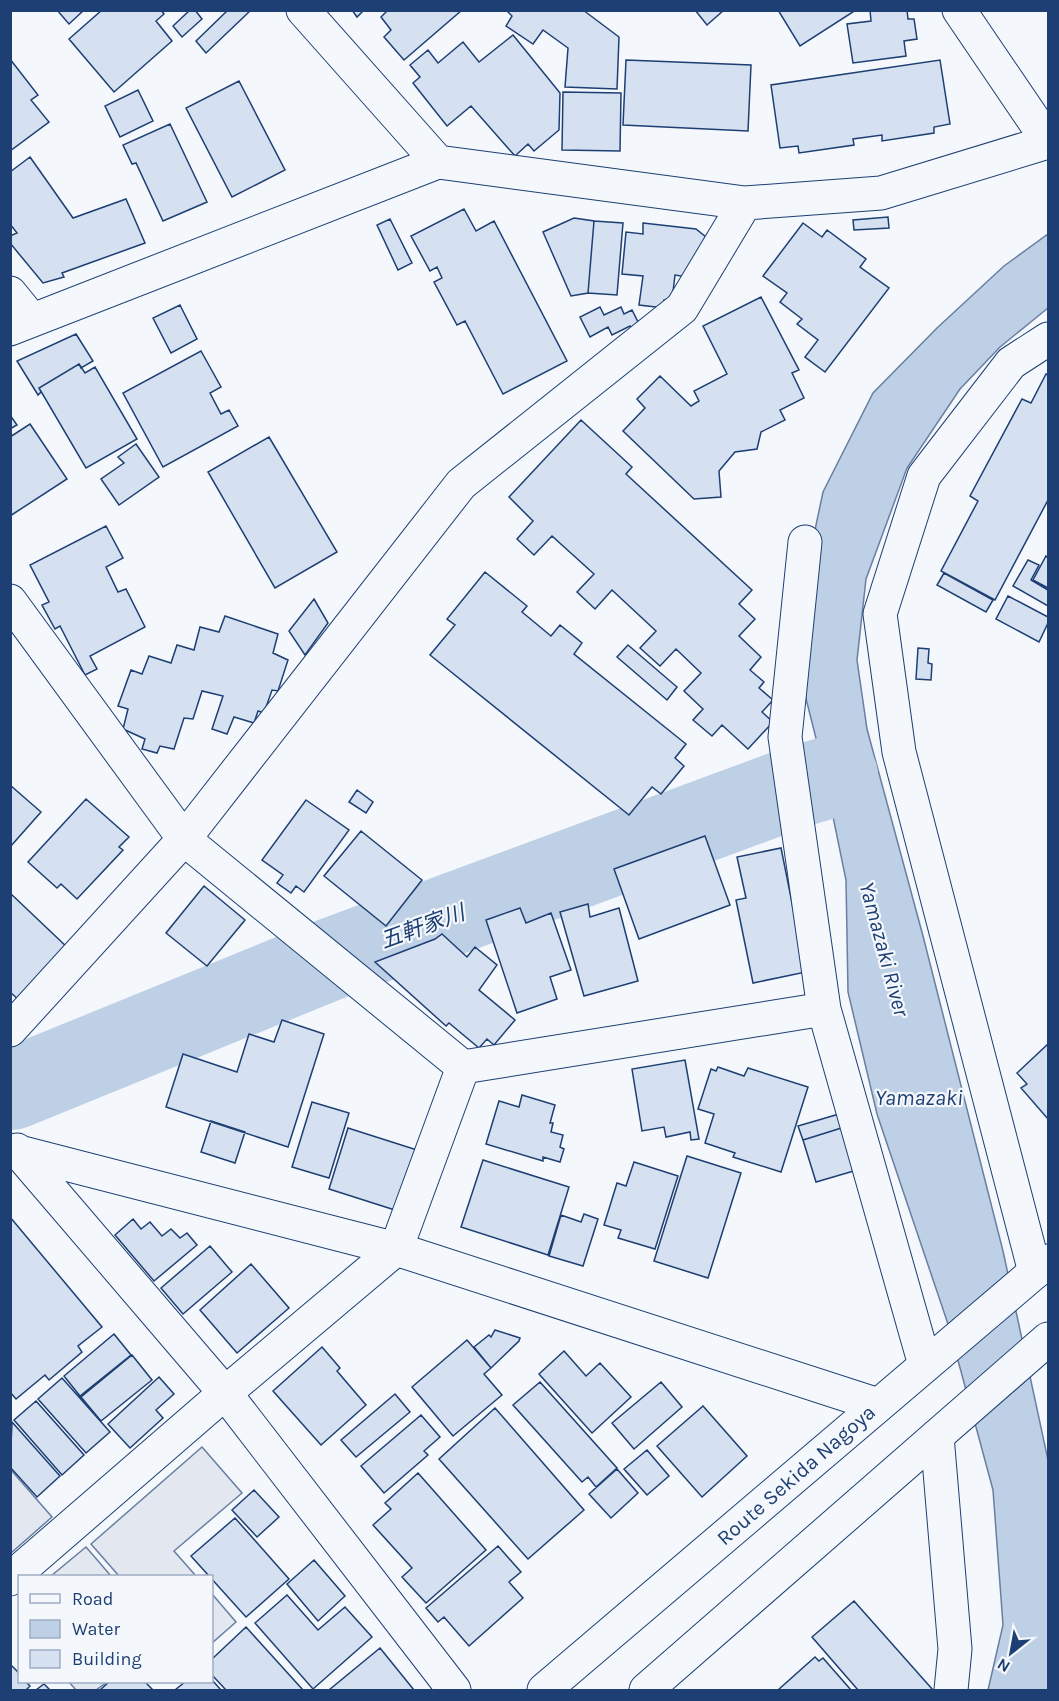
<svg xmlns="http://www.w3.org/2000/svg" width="1059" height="1701" viewBox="0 0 1059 1701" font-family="Karla,'Noto Sans JP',sans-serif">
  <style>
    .parking { fill: #e3e8f0; stroke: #687fa3; stroke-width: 1.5 }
    .water { fill: #bed0e5; stroke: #687fa3; stroke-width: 1.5 }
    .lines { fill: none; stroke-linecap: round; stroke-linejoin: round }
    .river { stroke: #bed0e5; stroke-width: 82 }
    .building { fill: #d5e0f0; stroke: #1d3f73; stroke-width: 1.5 }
    .street-casing { stroke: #1d3f73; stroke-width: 35 }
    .secondary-casing { stroke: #1d3f73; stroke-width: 35 }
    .primary-casing { stroke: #1d3f73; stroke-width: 35 }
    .street { stroke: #f4f7fb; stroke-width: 33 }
    .secondary { stroke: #f4f7fb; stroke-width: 33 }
    .primary { stroke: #f4f7fb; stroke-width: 33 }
    .labels { text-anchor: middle; stroke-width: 4.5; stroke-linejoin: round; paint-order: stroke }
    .street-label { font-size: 21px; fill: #1d3f73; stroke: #f4f7fb }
    .water-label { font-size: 22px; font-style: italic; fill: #1d3f73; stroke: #f4f7fb }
  </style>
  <rect width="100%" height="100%" fill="#f4f7fb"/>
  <!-- parking -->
  <path class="parking" d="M202,1447L242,1493L174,1551L196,1576H119L91,1544Z
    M11,1470L52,1517L11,1553H10Z
    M86,1547L111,1576H51Z
    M212,1594L236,1622L212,1643Z
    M69,1682H107L96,1690H76Z"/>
  <!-- water -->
  <path class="water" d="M1048,234V308L1000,347L960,389L907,468L866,579L857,660L867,729L923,936L1003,1251L1048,1460V1690H988L1003,1625L993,1490L949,1327L877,1114L848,992L846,880L821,758L798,667L805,577L823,492L873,393L937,328L1004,266Z"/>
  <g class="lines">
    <!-- river -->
    <path class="river" d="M12,1089L331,959L793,788L837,775"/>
  </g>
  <!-- building -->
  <path class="building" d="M57,10H84L69,24Z
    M102,10H161L164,14L156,21L172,41L114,92L69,39Z
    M190,10H195L202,19L182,37L173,26Z
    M228,10H251L206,53L196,41Z
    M352,10H364L357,17Z
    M388,10H462L404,60L384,37L391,30L381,17Z
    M583,10L619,37L617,89L565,87L568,48L543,30L533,44L506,26L512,16L506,10Z
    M695,10H724L707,25Z
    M778,10H856L800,46Z
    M870,10H907L908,19H914L917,39L904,41L906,56L853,63L847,24L871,21Z
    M513,35L560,93L559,130L534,151L528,144L515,156L471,106L447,126L413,83L420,77L410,65L428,50L438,63L463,42L479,62Z
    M10,59L38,95L31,100L49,122L10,151Z
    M626,60L751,65L748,131L623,125Z
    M940,60L950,124L934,127V133L882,141V135L853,139L854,145L799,153L798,146L780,148L771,85Z
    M239,81L285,170L232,197L186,108Z
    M138,90L153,121L120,137L105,106Z
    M563,92L621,93L620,151L562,150Z
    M170,124L207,202L163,221L136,163L132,164L123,145Z
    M30,157L73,218L126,199L145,243L62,273L64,277L43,283L10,243V236L17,233L10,224V172Z
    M464,209L476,231L494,221L567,361L503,394L465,321L457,325L434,282L442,278L437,267L430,271L411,236Z
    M888,217L889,228L854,230L853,220Z
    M574,218L594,221L588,293L571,296L543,232Z
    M390,219L412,263L398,270L377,225Z
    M594,221L623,223L617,295L588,293Z
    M643,223L696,229L706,237L693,278L675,275L672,300H664V308L639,305L643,276L622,274L626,232L643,234Z
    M803,223L822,237L827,230L866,259L860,267L889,288L825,372L805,357L818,340L797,324L802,319L780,302L787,293L763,276Z
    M761,297L799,370L792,373L804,398L780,410L785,420L761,432L757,449L735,452L719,471L721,497L694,499L623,431L645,408L637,399L660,376L691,406L699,401L694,391L727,374L703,326Z
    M180,305L197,339L171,353L153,318Z
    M600,307L604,315L621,307L624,314L632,310L640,326L632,330L630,326L612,335L608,327L590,337L580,317Z
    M76,334L93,361L81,368L79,364L39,388L41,392L38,395L17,361Z
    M201,351L221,387L210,393L221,414L229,410L238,426L163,467L123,393Z
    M79,364L85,373L95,367L137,439L86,468L39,388Z
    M1046,374L1048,375V500L995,600L941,571L978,501L970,496L1022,399L1031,403Z
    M10,415L17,425L10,429Z
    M581,420L632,467L626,474L752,590L739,604L755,619L739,636L761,657L750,670L764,682L759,688L773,700L762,712L773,722L748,749L722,725L712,736L693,720L703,709L684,691L701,673L676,649L660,666L640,648L656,631L612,590L595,609L577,592L594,574L552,536L534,555L517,539L533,521L509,497Z
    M30,424L67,479L10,516V437Z
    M269,437L337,552L275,588L208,472Z
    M136,444L159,477L119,505L101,479L124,463L118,457Z
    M106,526L123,558L106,567L118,592L126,589L145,627L90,656L97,669L85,675L60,626L55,629L42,605L49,602L30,565Z
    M1046,556L1048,558V588L1033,580Z
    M1028,560L1039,565L1031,580L1048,590V606L1013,586Z
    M485,572L527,606L522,612L551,636L560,625L582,643L574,654L686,744L675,758L684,766L661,794L652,787L629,815L430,655L455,625L447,619Z
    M944,573L993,600L986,612L937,585Z
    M1008,596L1048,617V623L1039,642L996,619Z
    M314,599L328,623L305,655L289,631Z
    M225,616L278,634L273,653L288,660L278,691L272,690L264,713L258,711L254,723L234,717L227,734L212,729L223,696L202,691L193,719L184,718L174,749L160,746L157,753L142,749L145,739L123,729L128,709L118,706L131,670L142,674L149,656L171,663L177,645L194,650L200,627L219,632Z
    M628,645L677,687L667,700L617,657Z
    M918,648L929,649L928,663L932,664L931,680L916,679Z
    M10,785L41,812L10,847Z
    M357,790L373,802L366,813L349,802Z
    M86,799L129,837L119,847L123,850L77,899L61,884L57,888L28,862Z
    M306,800L349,830L304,892L296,886L291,893L277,883L283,875L262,860Z
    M361,831L422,880L386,926L324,876Z
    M705,836L730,905L639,939L614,869Z
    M781,848L806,972L753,983L736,900L746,898L737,857Z
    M204,886L245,920L207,966L166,933Z
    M10,893L69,949L20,1001L10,992Z
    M588,904L590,917L619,908L638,981L584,996L560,912Z
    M520,908L526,923L551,913L571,970L550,977L557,999L517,1013L486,920Z
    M442,934L467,957L475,947L497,965L479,990L515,1020L494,1045L487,1039L479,1048L449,1023L446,1026L375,962L435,939Z
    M282,1020L324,1034L288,1147L166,1107L183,1054L237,1072L249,1034L274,1042Z
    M1048,1044V1119L1021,1088L1027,1084L1017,1073Z
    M685,1060L699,1139L691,1140L690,1132L666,1137L664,1127L642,1131L632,1069Z
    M718,1067L744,1076L748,1068L808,1087L781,1172L733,1157L735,1153L705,1143L714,1114L698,1109L711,1069L716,1071Z
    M522,1095L555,1105L550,1123H553L551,1132L563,1135L560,1147L564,1149L560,1162L543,1157V1161L486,1144L499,1101L519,1107Z
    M312,1102L349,1113L329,1178L292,1167Z
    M846,1112L851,1125L803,1140L798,1126Z
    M211,1121L245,1132L235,1163L201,1152Z
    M851,1125L864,1168L816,1182L803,1140Z
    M348,1128L417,1150L398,1211L329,1189Z
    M687,1156L741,1173L708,1278L654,1261Z
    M483,1160L569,1187L548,1255L461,1227Z
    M634,1162L678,1176L655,1249L618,1238L621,1230L604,1225L617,1183L626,1186Z
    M584,1214L598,1219L583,1266L549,1256L561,1215L581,1222Z
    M10,1217L102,1327L78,1346L82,1352L49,1380L45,1375L16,1399L10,1392Z
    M133,1219L141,1229L150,1222L162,1236L171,1229L180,1238L187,1233L197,1245L154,1281L115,1235Z
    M210,1246L232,1272L183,1314L161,1288Z
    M251,1264L289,1308L237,1353L200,1310Z
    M495,1330L520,1338L519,1341L491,1368L474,1347L489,1335L491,1337Z
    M114,1334L131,1355L80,1396L64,1376Z
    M467,1340L491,1368L484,1374L502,1395L453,1436L412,1387Z
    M322,1347L340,1368L337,1371L366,1405L321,1445L273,1391Z
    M564,1351L586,1376L600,1363L631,1397L592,1433L539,1374Z
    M132,1355L152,1380L101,1421L81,1397Z
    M159,1377L174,1394L156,1410L163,1418L130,1448L108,1424Z
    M62,1378L110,1432L86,1453L38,1399Z
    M540,1382L617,1468L596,1487L588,1477L582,1482L513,1405Z
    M661,1382L682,1407L634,1449L612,1423Z
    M395,1394L410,1412L356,1457L341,1440Z
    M36,1401L84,1455L62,1475L14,1420Z
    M703,1406L747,1456L702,1497L657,1446Z
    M495,1408L584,1510L528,1559L439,1459Z
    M421,1415L440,1437L424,1451L428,1455L384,1493L361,1466Z
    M12,1422L60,1476L37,1497L10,1467Z
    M647,1450L669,1476L647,1495L624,1469Z
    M617,1469L638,1493L611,1518L589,1494Z
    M418,1473L486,1550L426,1603L402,1577L412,1568L373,1525L391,1509L385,1503Z
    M254,1490L279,1517L257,1537L232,1510Z
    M235,1518L289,1579L246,1617L191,1556Z
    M498,1546L521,1572L509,1582L523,1598L469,1646L444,1617L438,1622L426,1608Z
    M314,1560L345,1596L318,1621L287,1584Z
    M287,1595L318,1630L345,1607L372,1637L313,1689L255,1623Z
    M854,1601L933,1690H858L812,1637Z
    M246,1627L303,1690H226L212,1675V1659Z
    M380,1648L414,1690H329Z
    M815,1657L819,1661L823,1658L851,1690H778Z
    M10,1664L20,1674V1682H26L30,1686L26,1690H10Z
    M212,1680L221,1690H175L185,1682Z
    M109,1682H145L153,1690H100Z
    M44,1684L50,1690H36Z"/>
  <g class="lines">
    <!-- street casing -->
    <g class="street-casing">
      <path id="street" d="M303,10L438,162
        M10,293L32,320
        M10,329L438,162L745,203L881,193L1048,142
        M805,542L785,737L824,1009L925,1365
        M10,601L184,839L463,1067
        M10,1030L184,839L461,484L682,308L745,203
        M1035,1272L899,752L880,614L924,476L1011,363L1048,339
        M937,1436L955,1649L951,1690
        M10,1579L225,1393L396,1249L463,1067L824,1009"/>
    </g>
    <!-- secondary casing -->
    <g class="secondary-casing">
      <path id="secondary" d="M959,10L1048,141
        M17,1150L225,1393L454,1690
        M19,1152L396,1249L878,1405"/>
    </g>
    <!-- primary casing -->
    <g class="primary-casing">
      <path id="primary" d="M544,1690L1048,1261
        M646,1690L1048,1339"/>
    </g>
    <!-- street -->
    <use href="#street" class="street"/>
    <!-- secondary -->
    <use href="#secondary" class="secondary"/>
    <!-- primary -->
    <use href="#primary" class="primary"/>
  </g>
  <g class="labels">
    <!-- street labels -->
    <g class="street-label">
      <text transform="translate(796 1475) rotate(-41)" y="7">Route Sekida Nagoya</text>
    </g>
    <!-- water labels -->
    <g class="water-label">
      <text transform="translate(422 926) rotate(-20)" y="8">五軒家川</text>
      <text transform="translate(885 949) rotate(75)" y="8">Yamazaki River</text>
      <text x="919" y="1105">Yamazaki</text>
    </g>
  </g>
  <!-- border -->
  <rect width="1059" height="1701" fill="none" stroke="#1d3f73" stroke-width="24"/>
  <!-- legend -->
  <rect x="18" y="1575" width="195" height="108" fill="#f4f7fb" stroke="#9eadc5" stroke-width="1.5"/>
  <rect x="30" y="1594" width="30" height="9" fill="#f4f7fb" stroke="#9eadc5" stroke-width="1.5"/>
  <text x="72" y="1605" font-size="18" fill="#1d3f73">Road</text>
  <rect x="30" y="1620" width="30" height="18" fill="#bed0e5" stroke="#9eadc5" stroke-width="1.5"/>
  <text x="72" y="1635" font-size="18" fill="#1d3f73">Water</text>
  <rect x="30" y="1650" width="30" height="18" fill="#d5e0f0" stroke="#9eadc5" stroke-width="1.5"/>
  <text x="72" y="1665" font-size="18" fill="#1d3f73">Building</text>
  <!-- north arrow -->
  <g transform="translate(1011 1653) rotate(211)" stroke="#f4f7fb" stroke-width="4.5" paint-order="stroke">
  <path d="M0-4.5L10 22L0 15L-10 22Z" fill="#1d3f73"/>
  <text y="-9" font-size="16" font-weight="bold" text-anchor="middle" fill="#1d3f73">N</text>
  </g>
</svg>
